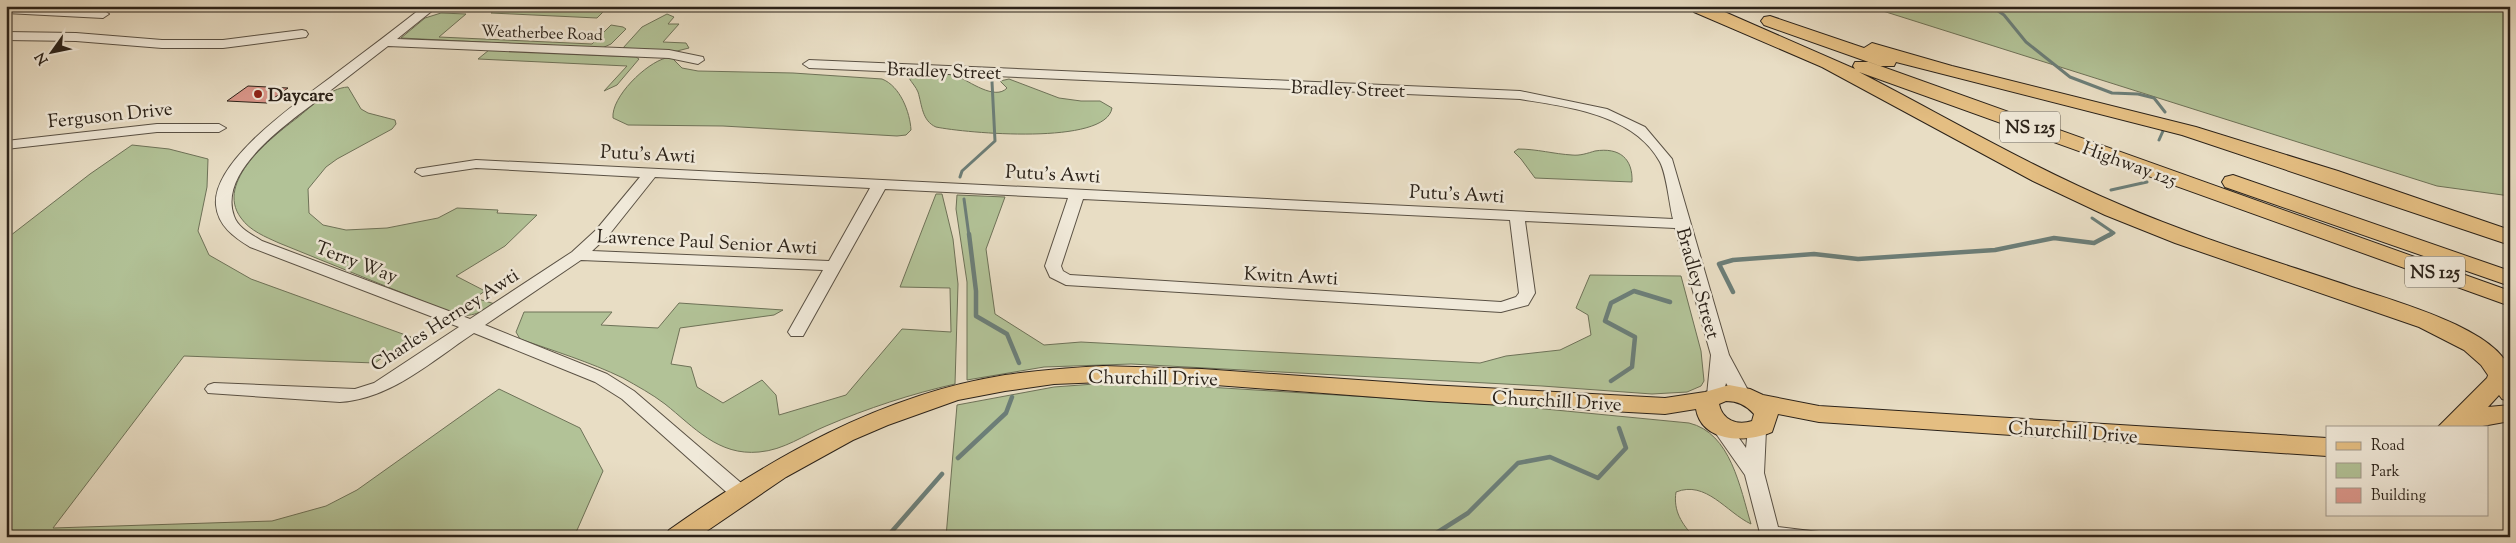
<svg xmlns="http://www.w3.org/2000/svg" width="2516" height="543" viewBox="0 0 2516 543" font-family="'Sorts Mill Goudy',serif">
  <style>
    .green { fill: #b2c297; stroke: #6e7258 }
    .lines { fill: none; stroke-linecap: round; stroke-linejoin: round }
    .stream-far1 { stroke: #6c7e78; stroke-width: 3 }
    .stream { stroke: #6c7e78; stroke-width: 4.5 }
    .building { fill: #db978b; stroke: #2b2219 }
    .minor-casing { stroke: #5a5144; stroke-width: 2 }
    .major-casing { stroke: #2b2219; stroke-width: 2 }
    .highway-casing { stroke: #2b2219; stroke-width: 2 }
    .minor { fill: #f0e9d9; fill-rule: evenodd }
    .major { fill: #e4be82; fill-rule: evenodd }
    .highway { fill: #e4be82; fill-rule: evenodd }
    .poi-dot { fill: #8f2418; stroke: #f0e9d9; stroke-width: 2 }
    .labels { text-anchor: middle; stroke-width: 5; stroke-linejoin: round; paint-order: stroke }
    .far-street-label { font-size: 16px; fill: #2b2219; stroke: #f0e9d9 }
    .shield { fill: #f0e9d9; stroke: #665e53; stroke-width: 1 }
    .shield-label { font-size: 18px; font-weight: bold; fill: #2b2219 }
    .street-label { font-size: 19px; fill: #2b2219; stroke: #f0e9d9 }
    .poi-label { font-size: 19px; font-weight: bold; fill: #2b2219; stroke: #f0e9d9; text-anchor: start }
  </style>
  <rect width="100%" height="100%" fill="#e8ddc4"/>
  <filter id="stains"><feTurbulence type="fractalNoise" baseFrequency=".004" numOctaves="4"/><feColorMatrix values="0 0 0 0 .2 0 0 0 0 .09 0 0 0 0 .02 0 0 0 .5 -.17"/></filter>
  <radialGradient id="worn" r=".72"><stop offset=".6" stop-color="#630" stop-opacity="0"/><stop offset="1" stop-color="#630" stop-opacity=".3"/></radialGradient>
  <!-- green -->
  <path class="green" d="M1867,6H2510V196L2437,186Z
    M499,7L604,11L597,18L491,13Z
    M441,13L466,14L439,37L592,44L611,25L623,27L626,29L611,44L602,48L401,38L425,18Z
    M667,14L674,17L668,24H679L663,42L686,43L689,48L677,51L623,48L642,27Z
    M489,50L636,57L639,59L617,85L604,91L627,66L478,59Z
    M666,58H672L682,68L698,71L793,73L882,79C900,86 910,112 911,130L906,135L897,136L723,126L628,125L613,118C611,97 646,63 666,58Z
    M922,72C933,73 946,73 957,76C969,81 995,101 1007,88L1000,81L1009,79L1059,98L1081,101H1100L1112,108C1106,146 965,133 936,127C922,121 922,105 918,92C916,87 912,83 909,78L913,73Z
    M348,87L361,109L368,113L395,120L396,124L392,129L337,159L326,167L308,189L309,213L323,225L346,230L387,228L438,218L457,208L498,210L497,213L537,215L505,246L456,276L485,291L475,298L495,304C480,313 469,319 452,313L279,243C266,237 250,231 241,218C214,182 272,137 297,118C311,107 329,88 348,87Z
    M132,145L169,149L208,159L207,187L198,231L209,255L251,279L411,337L375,363L184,356L53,528L272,521L326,506L357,490L499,389L580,428L603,471L574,537H6V239L90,174Z
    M1518,149C1537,149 1554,154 1572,155C1580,156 1588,153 1595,151C1620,147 1633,159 1632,182L1535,178L1521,159L1514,152Z
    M936,194H942L953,239L958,284L955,384C911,394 868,408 826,426C804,435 784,450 759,452C718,456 694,427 665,404C652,394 637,386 623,378C590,362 554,351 520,339L516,332L524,312H612L601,325L658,328L679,303L783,310L774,315L680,328L671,364L691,367L697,387L723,403L762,380L776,395L779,415L846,395L902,329L951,332L950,288L900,287Z
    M957,195L1005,197L986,249L995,314L1044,345L1081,342L1480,363L1506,356L1560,350L1591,335L1588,315L1576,308L1590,275L1681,276L1701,351L1704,381L1701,386L1687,392L1652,394L1542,386L1131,364L1044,367L967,380V282L956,209Z
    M1108,383L1175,385L1514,406L1689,423C1731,433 1740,488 1751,524C1726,512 1706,480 1676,492C1673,511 1682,524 1694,537H946L957,405L1054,387Z"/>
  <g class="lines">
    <!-- stream-far1 -->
    <path class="stream-far1" d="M1991,6L2004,15L2026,42L2070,77L2112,93L2138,94L2154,98L2165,112
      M2159,140L2163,131
      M960,177L962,171L995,141L992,82
      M2111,190L2147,182
      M964,199L969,236
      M2092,218L2114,233L2109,236"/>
    <!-- stream -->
    <path class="stream" d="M969,234L976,291V316L1007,334L1019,363
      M1733,292L1719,264L1733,260L1814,254L1858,259L1995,250L2054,238L2094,243L2111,234
      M1611,381L1632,367L1635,337L1605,321L1611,303L1634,291L1670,302
      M958,458L1006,413L1012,397
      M887,537L942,474
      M1430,537L1468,513L1518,463L1550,457L1598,478L1626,448L1619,428"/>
  </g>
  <!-- building -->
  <path class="building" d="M248,86L288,88L267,103L227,101Z"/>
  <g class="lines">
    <!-- minor casing -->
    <g class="minor-casing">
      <path id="minor" d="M6,6L103,10L109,14L103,18L6,13Z
        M424,6H438L397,39L669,50L703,57L704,60L698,64L669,58L388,46C366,63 344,80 322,97C291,121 217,170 234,216C238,228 251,234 262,241L470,319L572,252L596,230L640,177L476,168L422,176L415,172L417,169L476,160L1673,219C1669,203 1667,176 1660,162C1634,114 1568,107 1520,99L809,68L803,64L809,60L1520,91L1607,109L1645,127L1672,159L1729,355L1750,394L1747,398L1741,400L1735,398L1726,383L1722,399L1716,401L1710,399L1707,395L1711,355L1675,228L1525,221L1535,293L1528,305L1501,312L1066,285L1050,277L1045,266L1068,198L885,189L803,336H791L788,332L823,270L581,260L485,325L607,374L634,391L747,488L750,493L747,498L740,500L733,498L622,399L595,382L474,333C433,360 391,399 340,402L208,393L205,389L208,385L214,383L355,389L374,383L459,327L250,247C234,237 218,226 216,205C212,158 306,97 339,71C367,50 396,28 424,6ZM655,177L870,188L829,261L592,251L608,236ZM1083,199L1510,220L1519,293L1516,297L1501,302L1070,275L1063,271L1061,266Z
        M302,30L306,31L308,34L306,37L223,48H162L76,41L6,40V32L76,33L162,40H223Z
        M157,124H219L226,128L219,132H157L6,149V141Z
        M1719,419L1726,420L1746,448L1748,430L1750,425L1757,423L1764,425L1766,430L1764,473L1778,527L1819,532L1822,537H1761L1745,475L1710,425L1712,420Z"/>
    </g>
    <!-- major casing -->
    <g class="major-casing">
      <path id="major" d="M2510,356V401L2502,399L2499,395L2488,407L2510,405V421L2477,427H2438L2487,378L2491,367L2502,359Z
        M1103,366L1202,369L1429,385L1665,398L1705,392L1729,385L1750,389L1763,395L1819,406L2327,438V456L1819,422L1778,414L1772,432C1747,443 1702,443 1696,409L1665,414L1429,401L1202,384L1103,382L1054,384L1005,391L958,400L888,425L853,440L786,477L698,537H665L669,530C771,458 880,395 1005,375C1038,370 1070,368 1103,366ZM1726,401C1738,401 1746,405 1754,414L1752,421C1737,426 1722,420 1719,404Z"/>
    </g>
    <!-- highway casing -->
    <g class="highway-casing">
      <path id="highway" d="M1692,6H1711L1855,69L1853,66L1855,62H1869L2510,291V306L1859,72C1946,117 2031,167 2121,205C2195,237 2272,260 2349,286C2384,298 2510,331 2510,376L2499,381L2490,378L2481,365L2464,350L2419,327L2175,243L2105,215L2033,181L1822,67L1694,12Z
        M1770,16L1864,48L1872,43L1952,66L2196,127L2338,171L2510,230V245L2182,135L1896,62L1894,66H1880L1764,25L1761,21L1764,17Z
        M2233,175L2510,271V286L2225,187L2222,182L2225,177Z"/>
    </g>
    <!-- minor -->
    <use href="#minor" class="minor"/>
    <!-- major -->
    <use href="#major" class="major"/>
    <!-- highway -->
    <use href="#highway" class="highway"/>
  </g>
  <!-- markers -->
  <circle class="poi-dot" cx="258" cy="94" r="5"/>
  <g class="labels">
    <!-- far-street labels -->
    <g class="far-street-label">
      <text transform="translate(542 32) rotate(2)" y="6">Weatherbee Road</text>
    </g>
    <!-- shield labels -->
    <g class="shield">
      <rect x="2000" y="111.5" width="60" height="31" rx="4"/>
      <rect x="2405" y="256.5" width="60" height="31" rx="4"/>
    </g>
    <g class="shield-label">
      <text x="2030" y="133">NS 125</text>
      <text x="2435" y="278">NS 125</text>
    </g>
    <!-- street labels -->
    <g class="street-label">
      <text transform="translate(944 70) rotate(2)" y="7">Bradley Street</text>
      <text transform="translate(1348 88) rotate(2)" y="7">Bradley Street</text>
      <text transform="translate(110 114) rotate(-6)" y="7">Ferguson Drive</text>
      <text transform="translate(648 153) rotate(3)" y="7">Putu's Awti</text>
      <text transform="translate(2130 163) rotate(20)" y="7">Highway 125</text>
      <text transform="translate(1053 173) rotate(3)" y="7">Putu's Awti</text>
      <text transform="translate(1457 193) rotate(3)" y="7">Putu's Awti</text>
      <text transform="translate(707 241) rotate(3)" y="7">Lawrence Paul Senior Awti</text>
      <text transform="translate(357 261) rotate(21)" y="7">Terry Way</text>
      <text transform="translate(1291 275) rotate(3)" y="7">Kwitn Awti</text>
      <text transform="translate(1699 283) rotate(74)" y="7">Bradley Street</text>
      <text transform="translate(444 319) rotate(-33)" y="7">Charles Herney Awti</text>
      <text transform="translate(1153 377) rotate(1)" y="7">Churchill Drive</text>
      <text transform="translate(1557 400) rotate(3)" y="7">Churchill Drive</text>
      <text transform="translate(2073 431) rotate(4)" y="7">Churchill Drive</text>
    </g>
    <!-- poi labels -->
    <g class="poi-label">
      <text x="268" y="101">Daycare</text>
    </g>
  </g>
  <!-- margin -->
  <rect width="2516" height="543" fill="none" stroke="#e8ddc4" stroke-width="25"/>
  <rect x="8" y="8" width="2501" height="528" fill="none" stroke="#2b2219" stroke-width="2.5"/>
  <rect x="12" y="12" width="2491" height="518" fill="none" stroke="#2b2219"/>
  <!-- legend -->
  <rect x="2326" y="426" width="162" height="90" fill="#f0e9d9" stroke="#a1998c"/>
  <rect x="2336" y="442" width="25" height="8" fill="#e4be82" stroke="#a1998c"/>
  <text x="2371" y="450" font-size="15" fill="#2b2219">Road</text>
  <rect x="2336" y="463" width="25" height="15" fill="#b2c297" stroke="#a1998c"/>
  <text x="2371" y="476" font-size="15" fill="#2b2219">Park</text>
  <rect x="2336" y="488" width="25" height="15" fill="#db978b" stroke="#a1998c"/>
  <text x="2371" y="500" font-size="15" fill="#2b2219">Building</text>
  <!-- north arrow -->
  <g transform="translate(52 52) rotate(237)" stroke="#f0e9d9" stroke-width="4" paint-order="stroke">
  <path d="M0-4L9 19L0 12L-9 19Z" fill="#2b2219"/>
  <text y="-8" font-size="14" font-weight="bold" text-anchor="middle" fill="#2b2219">N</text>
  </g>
  <rect width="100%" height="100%" filter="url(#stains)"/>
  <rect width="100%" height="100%" fill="url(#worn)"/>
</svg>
